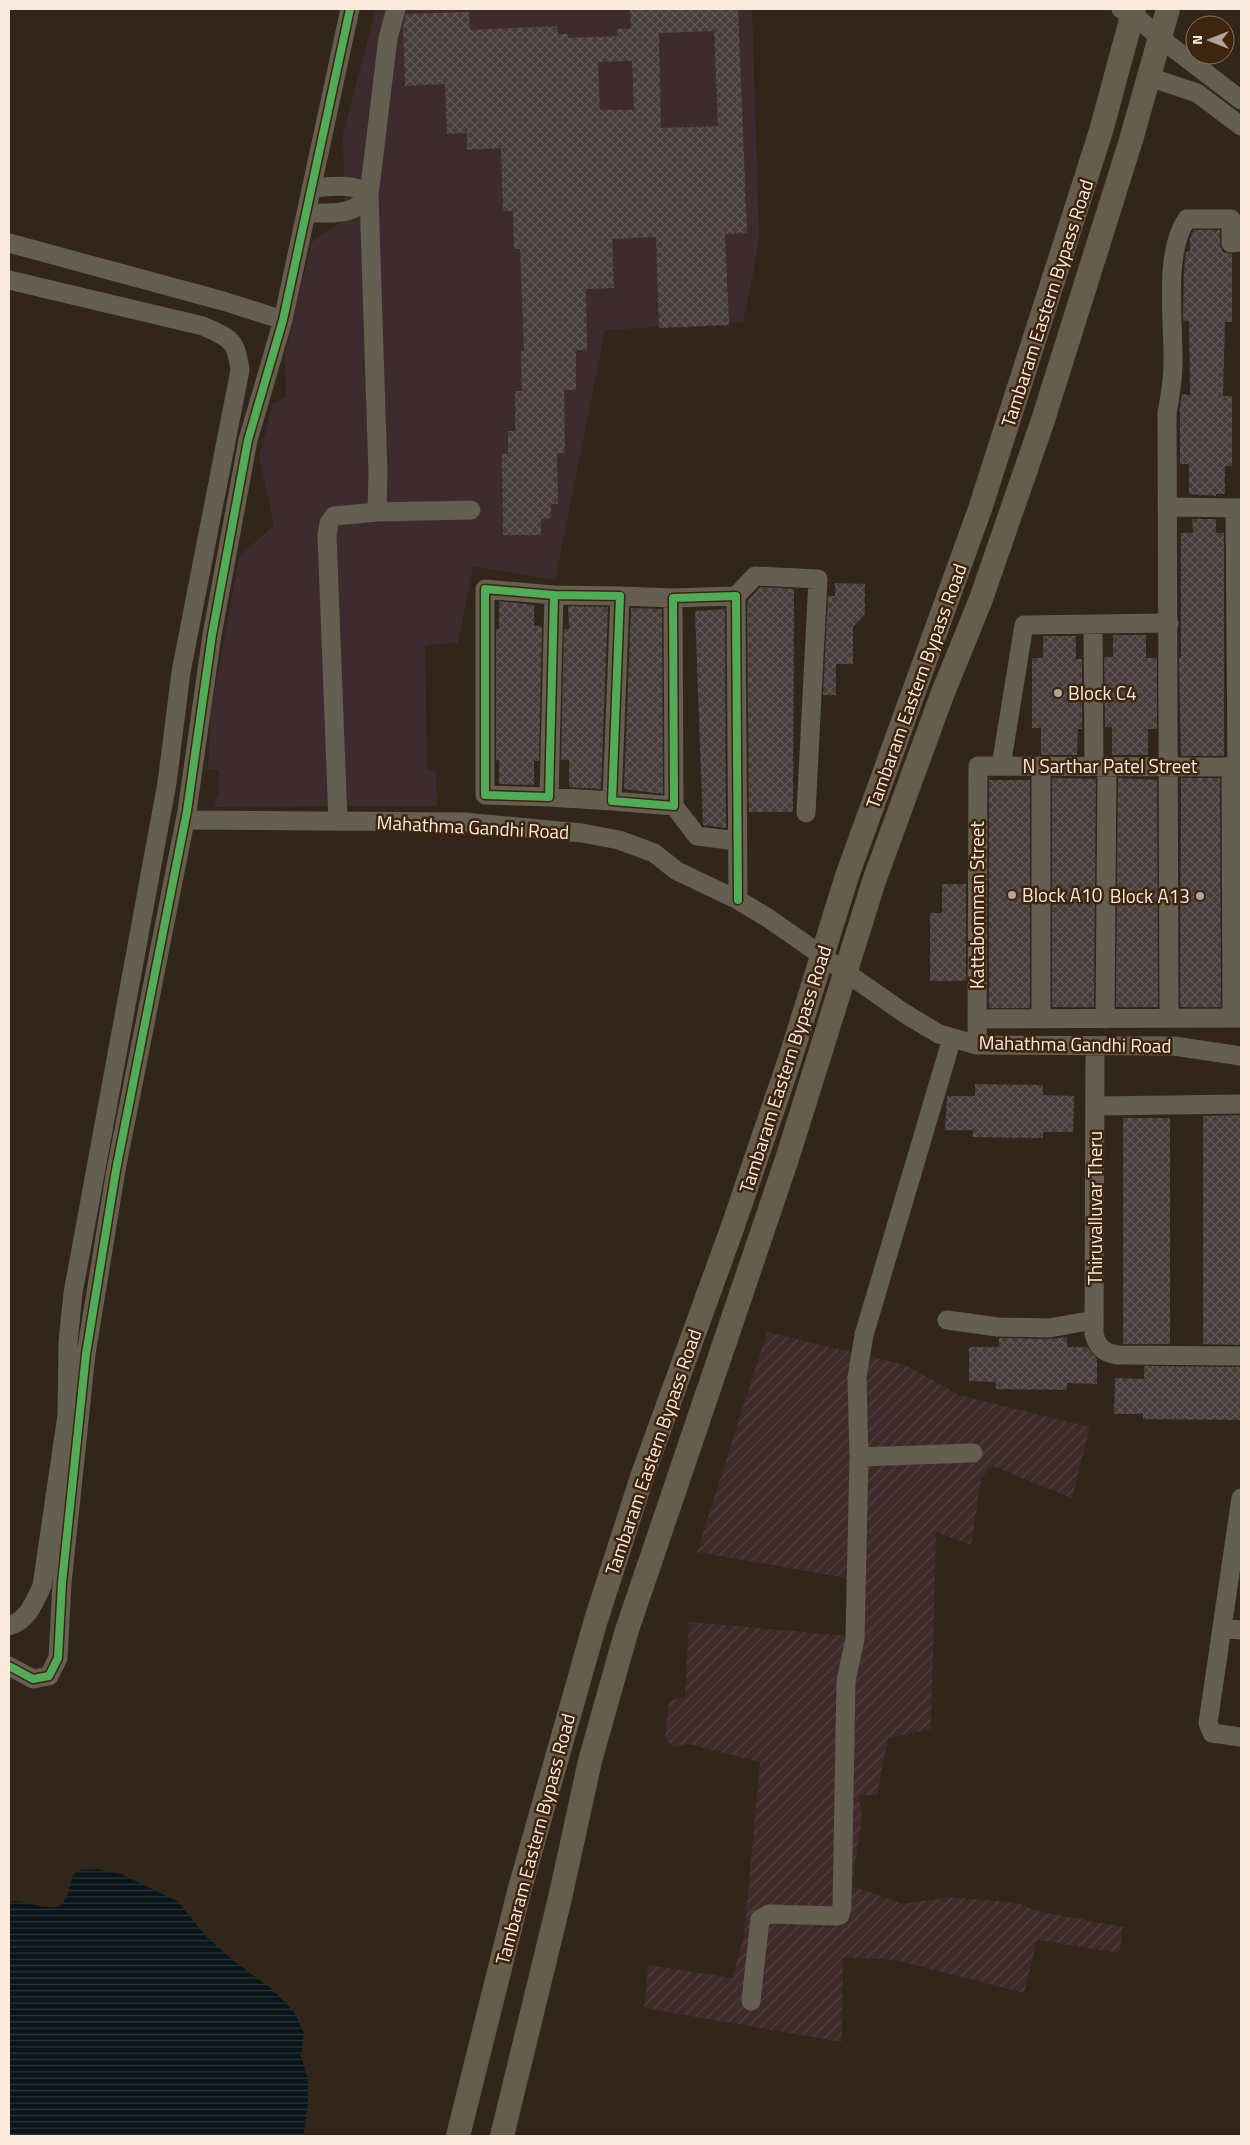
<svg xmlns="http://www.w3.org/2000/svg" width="1250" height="2145" viewBox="0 0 1250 2145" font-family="'Titillium Web',sans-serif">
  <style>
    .industrial { fill: url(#industrial-furrows) }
    .education { fill: #3e2b2f }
    .water { fill: url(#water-rules) }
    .building { fill: url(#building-cross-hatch); fill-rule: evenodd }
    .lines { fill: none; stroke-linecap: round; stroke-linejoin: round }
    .minor { stroke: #645f51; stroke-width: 19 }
    .major { stroke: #665d4d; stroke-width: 24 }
    .cycleway-casing { stroke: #3d250f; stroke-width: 11 }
    .cycleway { stroke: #51ab58; stroke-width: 8 }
    .poi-dot { fill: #b4a599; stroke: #3d250f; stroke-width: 2 }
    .labels { text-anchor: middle; stroke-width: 5; stroke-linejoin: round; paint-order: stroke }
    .street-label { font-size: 19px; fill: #faeadd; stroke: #3d250f }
    .poi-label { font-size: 19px; fill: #faeadd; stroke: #3d250f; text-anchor: start }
  </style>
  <defs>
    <pattern id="industrial-furrows" width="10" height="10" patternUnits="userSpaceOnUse" patternTransform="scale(1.25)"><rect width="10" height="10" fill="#3f2b2a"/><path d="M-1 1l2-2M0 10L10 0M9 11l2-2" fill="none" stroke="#52403e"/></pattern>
    <pattern id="water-rules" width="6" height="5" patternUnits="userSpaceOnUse" patternTransform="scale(1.25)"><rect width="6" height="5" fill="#081519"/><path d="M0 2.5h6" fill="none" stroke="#2d373a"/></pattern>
    <pattern id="building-cross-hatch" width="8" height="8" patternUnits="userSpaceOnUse" patternTransform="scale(1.25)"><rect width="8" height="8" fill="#473d3c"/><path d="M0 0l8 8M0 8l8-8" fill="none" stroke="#625958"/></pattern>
  </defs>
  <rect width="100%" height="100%" fill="#32261a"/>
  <!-- industrial -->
  <path class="industrial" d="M767,1332L905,1365L959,1395L1090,1427L1072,1498L995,1467L989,1468L981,1480L971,1545L936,1532L931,1729L888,1738L877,1795H859L862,1817L852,1886L903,1904L949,1897L1018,1903L1036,1911L1123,1927L1119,1953L1037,1940L1024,1993L896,1960L843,1957L842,2042L644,2008L648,1965L732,1978L744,1937L760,1762L689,1744L672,1747L665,1736L669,1702L685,1696L689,1622L849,1636L846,1578L697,1552Z"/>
  <!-- education -->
  <path class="education" d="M376,9H752L759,236L754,270L743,322L605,330L555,580L473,566L458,643L425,645L427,770L436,771L437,806L214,807L219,791V770L208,769L211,710L239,557L274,525L259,456L273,404L286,396L285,355L312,242L345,219L343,134Z"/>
  <!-- water -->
  <path class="water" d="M99,1869L121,1874L177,1901L207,1937L235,1962L271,1988L294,2012L304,2033L301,2056L308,2079V2104L303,2136H9V1901C26,1900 44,1911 60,1906L67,1896L73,1875L79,1870Z"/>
  <!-- building -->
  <path class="building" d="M630,9H738L747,233L725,234L729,325L659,328L656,237L612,239L614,288L586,289L587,350H576V390H564L565,453H557L558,504H551V518L541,519V535H503L502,454H508V431H515V391H522L521,351H524L520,249H514L513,211H503L501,148L467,150V133L447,134L445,84L405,86L403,27L406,14L469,12L470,30L557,26L558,34H568V38L618,36L617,29H631ZM714,31L718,126L661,128L659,33ZM632,61L634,110H600L598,62Z
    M1194,230H1220V244L1223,252L1232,254V322H1225L1223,396H1232V466H1225V494H1216V496L1189,494V464H1180V406L1182,394L1190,395L1189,321H1183L1184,270L1186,252L1190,251V238Z
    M1192,519H1216V533H1224V756H1181L1179,658H1181V533H1193Z
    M835,583L865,584V614L853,627V664H836V695H823L828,596H835Z
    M760,587L794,589L793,812H749L747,608L748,600Z
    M499,601L534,605V626H541L542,629L539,761H534V785L499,784V760H496V629H499Z
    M568,606L608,607L601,789L569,787V760H561L564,629H569Z
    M631,608L662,609L663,794L624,789Z
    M725,609L726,828L703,825L695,611Z
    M1113,635H1146V658H1157V729H1148V755H1112V727H1105L1104,657H1113Z
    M1043,636H1076V659H1082V729H1078L1077,755H1041V728H1032V658H1043Z
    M1052,778L1096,779L1094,1007H1052Z
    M1118,778L1157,780L1158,1007H1116Z
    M1181,778H1220L1221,1007H1180Z
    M989,780H1030V1008H989Z
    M942,884H966V981H930V913H942Z
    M975,1084L1043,1085V1095L1074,1096L1073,1132H1043V1138L973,1137V1130H945L947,1096H975Z
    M1241,1115V1345L1203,1344V1116Z
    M1123,1118H1170V1344H1123Z
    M1067,1337V1347H1087L1097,1359V1384L1067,1383L1066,1390L996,1389V1382L969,1381V1347H999V1338L1049,1339Z
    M1144,1366L1241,1367V1420L1143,1419V1414H1114L1115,1378L1144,1379Z"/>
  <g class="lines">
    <!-- minor -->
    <path class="minor" d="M1121,9L1133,14L1160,38L1241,100
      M1149,77L1197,93L1241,126
      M311,188C331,187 353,182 369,195
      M306,213C331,212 353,218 369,195
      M9,243L223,301L283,320
      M9,280L203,326C231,339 236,339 240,370L181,672L167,783L73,1293L68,1342L67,1415L42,1586C34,1603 28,1620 9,1626
      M1169,507L1241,508
      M1235,508L1237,767
      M377,512L471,510
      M554,595L485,589V795L549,797L554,595L620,596L612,801L674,806L673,598L736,596L738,900
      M620,596L673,598
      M736,596L755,576L818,579L806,813
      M1093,624L1094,766
      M1001,766L1024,625L1169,623
      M1041,766V1019
      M1231,767L1232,1018
      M549,797L612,801
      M674,806L697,836L737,841
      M185,820L464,822L582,833L619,840L654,853L677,871L738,900L768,918L904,1013L939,1034L977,1045L1174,1046L1241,1056
      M338,821L327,535L329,523L334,516L377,512L378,474L369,195L388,38L396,9
      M1169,1018L1167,413C1170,397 1173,380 1173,363C1174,323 1163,252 1187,219H1231V243L1241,242
      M977,1019L1241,1018
      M1105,1019L1107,766
      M977,1045L978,766L1241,767
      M1095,1046L1094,1334C1098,1348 1104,1353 1118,1355L1241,1356
      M1096,1106L1241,1104
      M947,1320L998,1327L1049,1328L1094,1320
      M859,1457L973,1453
      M1241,1498L1208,1723L1212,1733L1241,1737
      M1222,1628L1241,1630
      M9,1666L33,1679L49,1676L58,1658L62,1583L86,1354L116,1170L187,811L212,635L248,440L283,320L350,9
      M751,2001L760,1919L769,1914L837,1916L840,1915L842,1907L846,1681L855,1639L859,1457L857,1377L864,1335L952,1038"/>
    <!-- major -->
    <path class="major" d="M458,2136L520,1888L596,1620L643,1474L733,1226L791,1056L847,876L980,509L1101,131L1134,9
      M502,2136L560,1898L590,1761L627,1630L787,1159L874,881L942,695L981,599L1043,420L1131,140L1168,9"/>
    <!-- cycleway casing -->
    <g class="cycleway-casing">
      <path id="cycleway" d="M554,595L485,589V795L549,797L554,595L620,596L612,801L674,806L673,598L736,596L738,900
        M9,1666L33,1679L49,1676L58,1658L62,1583L86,1354L116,1170L187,811L212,635L248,440L283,320L350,9"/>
    </g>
    <!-- cycleway -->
    <use href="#cycleway" class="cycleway"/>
  </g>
  <!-- markers -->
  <g class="poi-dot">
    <circle cx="1058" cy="693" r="5"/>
    <circle cx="1012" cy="895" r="5"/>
    <circle cx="1200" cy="896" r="5"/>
  </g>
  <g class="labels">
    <!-- street labels -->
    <g class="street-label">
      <text transform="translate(1047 303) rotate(-72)" y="7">Tambaram Eastern Bypass Road</text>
      <text transform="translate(916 686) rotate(-70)" y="7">Tambaram Eastern Bypass Road</text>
      <text x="1110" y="773">N Sarthar Patel Street</text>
      <text transform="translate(473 827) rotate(3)" y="7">Mahathma Gandhi Road</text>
      <text transform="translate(977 905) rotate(-90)" y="7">Kattabomman Street</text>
      <text transform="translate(1075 1044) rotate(1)" y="7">Mahathma Gandhi Road</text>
      <text transform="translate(785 1069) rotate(-72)" y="7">Tambaram Eastern Bypass Road</text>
      <text transform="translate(1095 1208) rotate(-90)" y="7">Thiruvalluvar Theru</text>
      <text transform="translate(653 1452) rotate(-71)" y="7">Tambaram Eastern Bypass Road</text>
      <text transform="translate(535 1839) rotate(-75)" y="7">Tambaram Eastern Bypass Road</text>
    </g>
    <!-- poi labels -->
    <g class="poi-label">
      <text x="1068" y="700">Block C4</text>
      <text x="1022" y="902">Block A10</text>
      <text x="1190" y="903" text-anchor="end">Block A13</text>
    </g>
  </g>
  <!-- border -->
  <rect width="1250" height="2145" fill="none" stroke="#faeadd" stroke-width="20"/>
  <!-- north arrow -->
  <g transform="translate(1210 40) rotate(270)"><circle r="24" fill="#3d250f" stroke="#897461"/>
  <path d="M0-4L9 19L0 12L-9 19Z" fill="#b4a599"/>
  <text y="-8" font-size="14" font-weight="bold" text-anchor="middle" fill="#faeadd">N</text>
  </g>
</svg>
